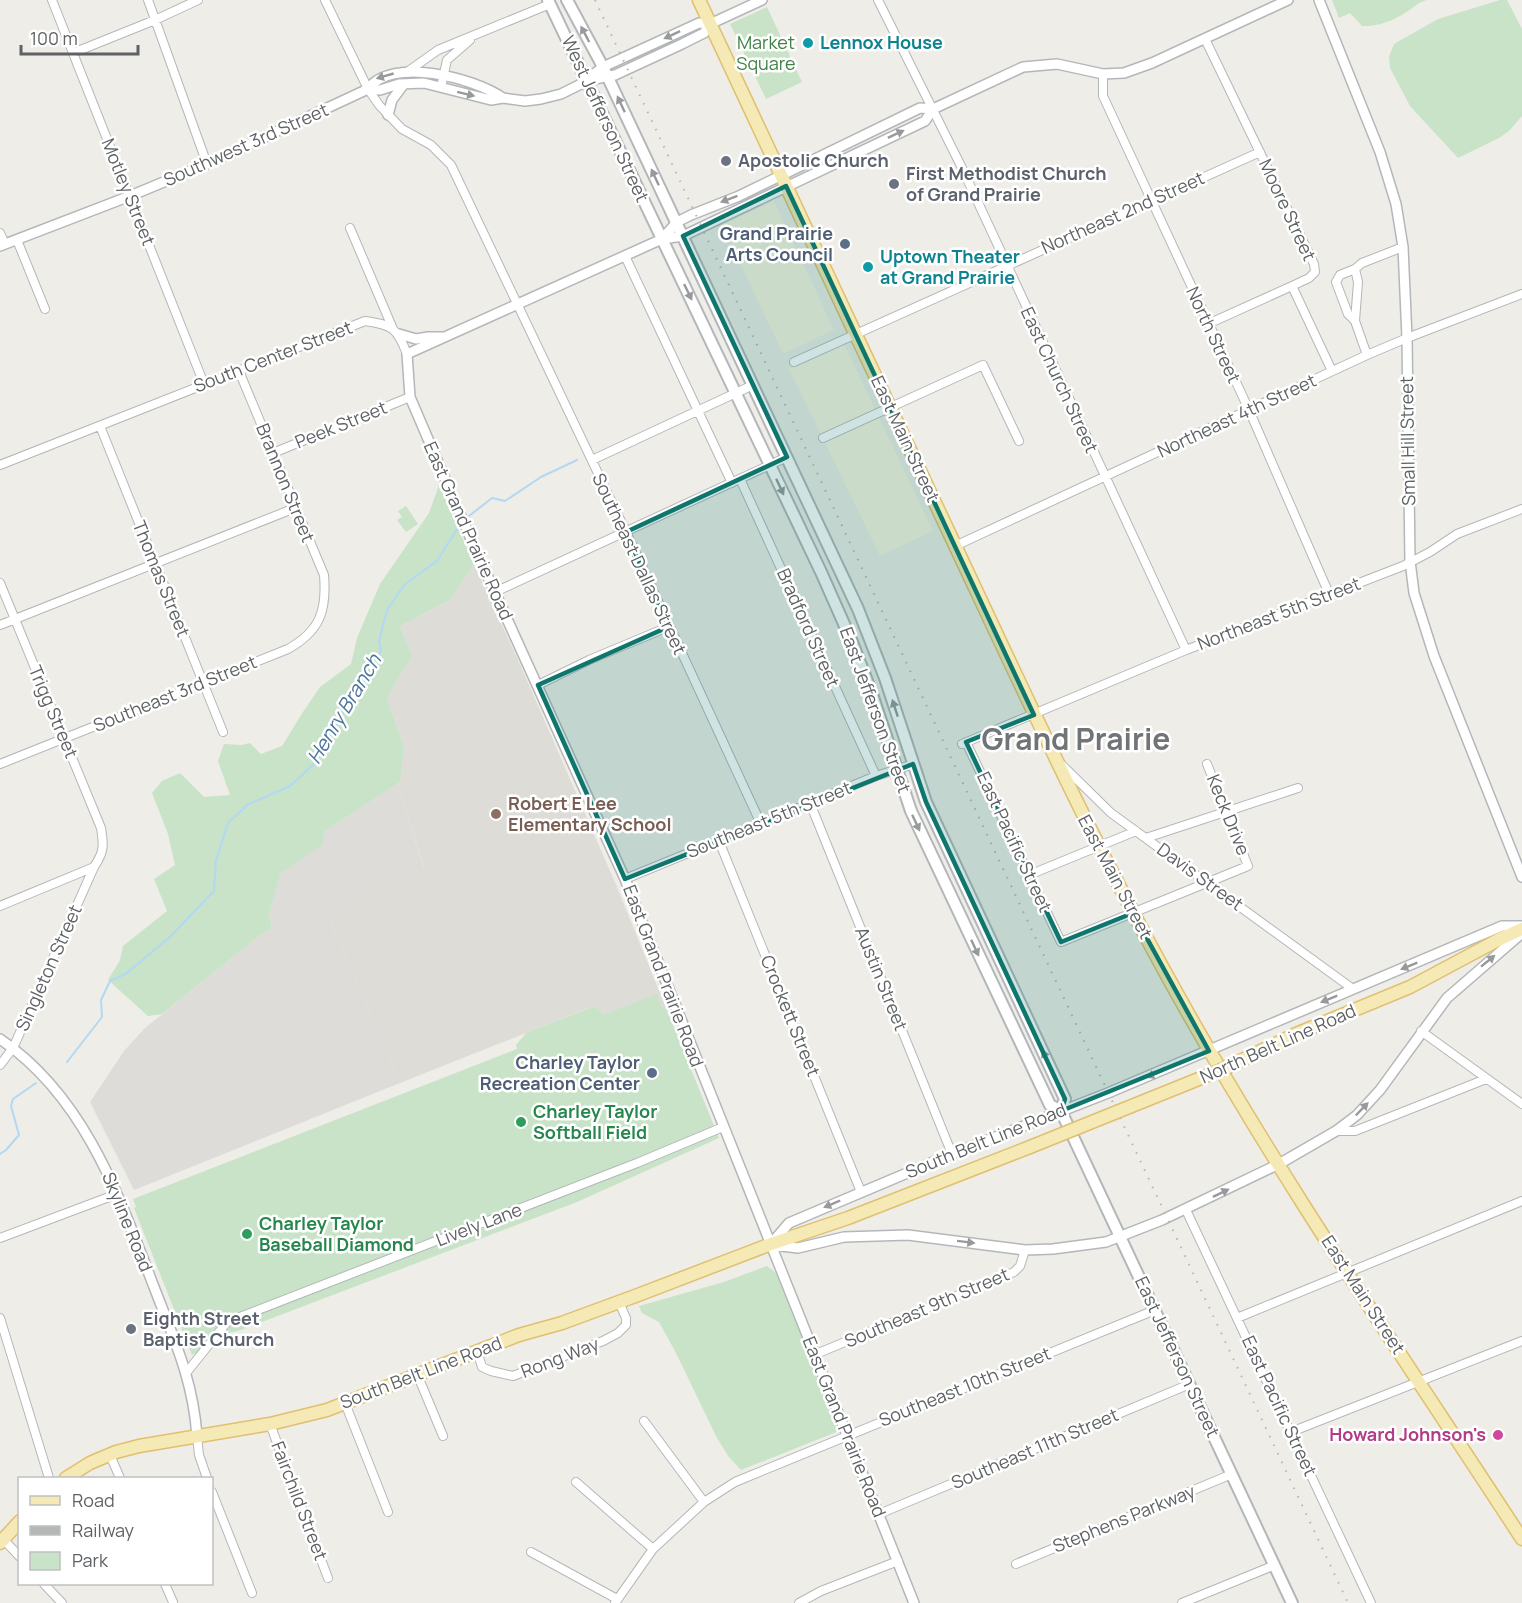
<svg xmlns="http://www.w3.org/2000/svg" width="1522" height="1603" viewBox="0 0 1522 1603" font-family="Manrope,sans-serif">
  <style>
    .commercial { fill: #faf4e1 }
    .industrial { fill: #dedcd9 }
    .education { fill: #dedcd6 }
    .green { fill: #c8e3c7 }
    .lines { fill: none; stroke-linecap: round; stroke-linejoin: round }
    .stream { stroke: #b2d8f4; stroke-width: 2 }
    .minor-casing { stroke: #b4b7ba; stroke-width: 10 }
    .tertiary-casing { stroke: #b4b7ba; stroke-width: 12 }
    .secondary-casing { stroke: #b3b6ba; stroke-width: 14 }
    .primary-casing { stroke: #e0bf6f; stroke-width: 15 }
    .minor { stroke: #fff; stroke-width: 8 }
    .tertiary { stroke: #fff; stroke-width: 9 }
    .secondary { stroke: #fff; stroke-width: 10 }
    .primary { stroke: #f5eab6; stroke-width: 12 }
    .rail { stroke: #b5b6b6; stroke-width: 2; stroke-dasharray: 1.5 8; stroke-linecap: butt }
    .primary-bridge-casing { stroke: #e0bf6f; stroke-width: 15; stroke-linecap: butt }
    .primary-bridge { stroke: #f5eab6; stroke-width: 12 }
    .oneway { fill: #97999b }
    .marked { fill: #0f766e; fill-opacity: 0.2; stroke: #0f766e; stroke-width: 4.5; stroke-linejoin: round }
    .culture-dot { fill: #0f9aa8; stroke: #fff; stroke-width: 2 }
    .worship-dot { fill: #6b7280; stroke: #fff; stroke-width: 2 }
    .service-dot { fill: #5c6f8a; stroke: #fff; stroke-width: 2 }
    .education-dot { fill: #8d6e63; stroke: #fff; stroke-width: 2 }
    .leisure-dot { fill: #2e9e5b; stroke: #fff; stroke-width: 2 }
    .hotel-dot { fill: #d1479c; stroke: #fff; stroke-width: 2 }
    .labels { text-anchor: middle; stroke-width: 5; stroke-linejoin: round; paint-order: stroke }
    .park-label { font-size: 18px; fill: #418244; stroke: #fff }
    .culture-label { font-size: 18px; font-weight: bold; fill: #0d838f; stroke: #fff; text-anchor: start }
    .street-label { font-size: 18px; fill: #5f6265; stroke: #fff }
    .worship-label { font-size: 18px; font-weight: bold; fill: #5b616d; stroke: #fff; text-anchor: start }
    .service-label { font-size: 18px; font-weight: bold; fill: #4e5e75; stroke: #fff; text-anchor: end }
    .education-label { font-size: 18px; font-weight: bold; fill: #785e54; stroke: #fff; text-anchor: start }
    .leisure-label { font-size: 18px; font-weight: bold; fill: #27864d; stroke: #fff; text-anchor: start }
    .hotel-label { font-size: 18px; font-weight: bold; fill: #b23c85; stroke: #fff; text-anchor: end }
    .water-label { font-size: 20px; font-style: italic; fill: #4c749c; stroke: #fff }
    .town-label { font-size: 30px; font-weight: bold; fill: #707477; stroke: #fff }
  </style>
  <rect width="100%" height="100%" fill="#efede7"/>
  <!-- commercial -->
  <path class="commercial" d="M774,201L789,233L738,257L722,225Z
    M790,235L834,330L783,354L738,259Z
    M844,344L933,531L880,556L789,369Z"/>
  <!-- industrial -->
  <path class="industrial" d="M400,782V794L424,868L381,884L330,920L400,1083L134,1190L90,1102L124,1051L145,1028L259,936L272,928L269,914L281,873L322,844L324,832Z"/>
  <!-- education -->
  <path class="education" d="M474,564L519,662L617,887L666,1008L622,1023L607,1021L594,1006L400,1083L330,920L381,884L424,867L400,794V782L404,747L387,698L412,656L400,626L450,600Z"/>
  <!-- green -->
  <path class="green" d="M1332,0H1427C1417,2 1414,8 1405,13C1392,21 1377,27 1362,26L1350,13L1339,18Z
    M1500,0H1507L1522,29V116L1510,130L1499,138L1458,158L1410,106L1390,68L1389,57L1394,44L1438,19Z
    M767,7L802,82L766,99L730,24Z
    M439,485L474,564L450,600L400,626L412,656L387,698L404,747L400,782L324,832L323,844L281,873L269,914L272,928L259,936L162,1014L148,1016L108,980L120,960L123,946L167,911L154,879L175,865L168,834L152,793L162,781L180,773L204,797L230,795L218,761L224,744L241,745L250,743L261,754L282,746L303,712L320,687L351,664L357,638L380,584L429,513Z
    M406,506L418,524L406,532L397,520L402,517L398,511Z
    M657,994L663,1009L666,1008L719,1138L577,1202L241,1330L209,1338L201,1351L192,1355L134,1208L136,1207L133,1199L517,1049L516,1045L526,1033L595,1006L603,1015Z
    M767,1266L776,1273L839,1431L741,1470L728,1456L716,1436L676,1353L659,1322L642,1313L639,1306L724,1282Z"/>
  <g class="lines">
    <!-- stream -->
    <path class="stream" d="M469,516L492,498L505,501L541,477L577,460
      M67,1062L102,1017L101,1000L110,981L127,973L147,956L169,938L214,891L216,860L228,823L247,805L290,786L314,764L347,707L364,683L381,651L379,641L387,610L404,585L437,561L457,529
      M0,1154L6,1150L19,1135L11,1106L13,1099L36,1083"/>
    <!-- minor casing -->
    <g class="minor-casing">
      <path id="minor" d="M52,0L204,384
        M148,0L207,164
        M325,0L368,89L379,105L402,129L431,145L451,165L626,532L761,824
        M878,0L962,168L1186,650
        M1205,39L1314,264L1315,272L1309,278L1292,286L1208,324
        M73,53L155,20L198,0
        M407,72L438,50L550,4
        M1103,74V96L1249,410L1330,596
        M441,87L447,60L470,40
        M350,228L393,329
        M0,233L5,244
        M17,240L45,309
        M625,256L732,483
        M1292,286L1332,371
        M1355,321L1348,314L1336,282L1340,275L1355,269
        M1367,355L1355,321L1358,282L1355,269L1362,263L1403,247
        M794,362L1260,152
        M100,426L223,732
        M823,438L983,365L1019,441
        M273,453L410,397
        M592,460L753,385
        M0,465L365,321C393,325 397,328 407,354
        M740,479L876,776
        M955,546L1367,355L1407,338L1522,294
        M0,583L101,828C104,846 104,852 94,867L13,1048L0,1065
        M495,592L787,457
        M0,625L295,508
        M538,685L589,660L668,627
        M966,742L1061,942L1248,866L1207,764
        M962,744L1186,650L1403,566L1430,552L1457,534L1522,509
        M0,764L288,649C320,631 327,611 324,575L239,371
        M1061,764L1111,813L1353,989
        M810,803L952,1154
        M1146,838L1298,788
        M719,841L861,1192
        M1029,875L1136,831
        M625,879L876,776L914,764
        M0,906L94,867
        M1421,1031L1522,1104
        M1336,1131H1355L1486,1079
        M1186,1210L1371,1603
        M0,1238L117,1194
        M0,1318L49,1478
        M1237,1318L1522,1201
        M477,1351L482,1367L491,1371L513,1376L603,1341L618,1333L626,1325V1318L619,1302
        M816,1354L1014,1272L1020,1266L1025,1250
        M187,1372L227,1322L637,1163L723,1127
        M417,1374L443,1436
        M345,1403L388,1512
        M644,1421L704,1502
        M270,1424L328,1578
        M1291,1432L1522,1341
        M197,1436L199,1455L207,1478
        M110,1455L120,1478
        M576,1482L653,1549
        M212,1492L252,1593
        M879,1514L1190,1384
        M3,1539L20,1557
        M531,1552L617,1599
        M1016,1564L1232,1474
        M44,1584L62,1603
        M165,1584L173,1602
        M615,1603L653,1549L704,1502L735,1482L1155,1310
        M799,1603L821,1591L898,1561
        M1182,1603L1275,1565"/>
    </g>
    <!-- tertiary casing -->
    <g class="tertiary-casing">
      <path id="tertiary" d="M1319,0L1380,152L1396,204L1403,247L1407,338L1410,561L1414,593L1434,656L1522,877
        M590,80L615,75L682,44L704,33L710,24
        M368,89L380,90L399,84L424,83L491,100L503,98L525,101L541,99L561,94L579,85L603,67L699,23L710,24L762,0
        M388,115L392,100L404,84
        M662,239L677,222L691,215L739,196L920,108L933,109
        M0,246L130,196L207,164L368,89C392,56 474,78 503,98
        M399,334L416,339L428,337H442
        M0,1039C85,1097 119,1196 154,1287C174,1339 193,1380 197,1436
        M771,1244L789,1223L952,1154L1108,1093L1502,926H1522
        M773,1245L798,1248L844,1237L908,1235L1025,1250L1053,1249L1106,1242L1162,1220L1279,1164L1336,1131L1357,1115L1380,1090L1447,998L1522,933
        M914,1603L625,879L473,544L410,397L407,354L662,239L683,236L925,121L933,109L1023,67L1057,64L1103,74L1124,73L1152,63L1288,0"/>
    </g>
    <!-- secondary casing -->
    <g class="secondary-casing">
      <path id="secondary" d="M548,0L821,572L852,642L871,691L911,811L1050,1105L1061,1111L1292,1603
        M567,0L603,67L858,609L885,678L926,802L1065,1099L1061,1111"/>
    </g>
    <!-- primary casing -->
    <g class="primary-casing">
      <path id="primary" d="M699,0C783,180 868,361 953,541C1024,692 1093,843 1175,990C1280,1179 1404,1358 1522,1539
        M1296,1034L1410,987L1498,940L1522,929
        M66,1478L90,1463L116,1452L139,1446L270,1424L327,1410L519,1335L562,1323L638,1295L771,1244L848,1218L1030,1147
        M0,1543L20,1521"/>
    </g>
    <!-- minor -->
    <use href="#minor" class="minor"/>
    <!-- tertiary -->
    <use href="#tertiary" class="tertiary"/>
    <!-- secondary -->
    <use href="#secondary" class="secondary"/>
    <!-- primary -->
    <use href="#primary" class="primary"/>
    <!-- rail -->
    <path class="rail" d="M595,0L1348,1603"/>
    <!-- primary-bridge casing -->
    <g class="primary-bridge-casing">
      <path id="primary-bridge" d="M1030,1147L1226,1068L1296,1034"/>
    </g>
    <!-- primary-bridge -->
    <use href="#primary-bridge" class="primary-bridge"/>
  </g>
  <!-- one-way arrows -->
  <defs><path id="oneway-solid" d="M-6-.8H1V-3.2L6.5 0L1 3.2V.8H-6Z" transform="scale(1.5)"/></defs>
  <g class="oneway">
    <use href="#oneway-solid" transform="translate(585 34) rotate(-118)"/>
    <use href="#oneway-solid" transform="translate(672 35) rotate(155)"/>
    <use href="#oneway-solid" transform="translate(385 76) rotate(164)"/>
    <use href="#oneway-solid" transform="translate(466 94) rotate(14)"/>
    <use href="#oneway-solid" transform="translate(621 104) rotate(-115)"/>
    <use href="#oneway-solid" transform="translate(896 134) rotate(-25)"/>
    <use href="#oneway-solid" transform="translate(655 177) rotate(-115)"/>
    <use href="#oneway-solid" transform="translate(729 199) rotate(159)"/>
    <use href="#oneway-solid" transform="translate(688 292) rotate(64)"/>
    <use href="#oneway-solid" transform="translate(780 487) rotate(65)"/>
    <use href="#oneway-solid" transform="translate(895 708) rotate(-108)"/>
    <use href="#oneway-solid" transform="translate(916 823) rotate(65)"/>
    <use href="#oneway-solid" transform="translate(975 948) rotate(65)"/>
    <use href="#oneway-solid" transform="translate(1488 961) rotate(-39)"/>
    <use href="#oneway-solid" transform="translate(1409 966) rotate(158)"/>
    <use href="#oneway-solid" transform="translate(1329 999) rotate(158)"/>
    <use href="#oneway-solid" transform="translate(1046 1058) rotate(-115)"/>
    <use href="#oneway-solid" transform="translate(1155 1074) rotate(158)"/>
    <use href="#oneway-solid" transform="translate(1362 1109) rotate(-46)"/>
    <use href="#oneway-solid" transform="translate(1221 1193) rotate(-26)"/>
    <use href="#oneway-solid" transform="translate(832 1204) rotate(157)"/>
    <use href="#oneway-solid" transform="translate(966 1242) rotate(7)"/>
  </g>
  <!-- marked area -->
  <path class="marked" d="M786,186L1034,715L966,742L1061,942L1133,913L1209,1051L1061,1111L1065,1099L926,802L913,764L625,879L538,685L668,627L626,532L787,457L683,236Z"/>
  <!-- markers -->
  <g class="culture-dot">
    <circle cx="808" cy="43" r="6"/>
    <circle cx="868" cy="267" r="6"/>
  </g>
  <g class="worship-dot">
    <circle cx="726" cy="161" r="6"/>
    <circle cx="894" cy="184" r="6"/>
    <circle cx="131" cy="1329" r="6"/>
  </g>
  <g class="service-dot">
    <circle cx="845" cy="244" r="6"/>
    <circle cx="652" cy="1073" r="6"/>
  </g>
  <circle class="education-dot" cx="496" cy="814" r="6"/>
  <g class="leisure-dot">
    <circle cx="521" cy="1122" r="6"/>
    <circle cx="247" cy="1234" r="6"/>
  </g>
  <circle class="hotel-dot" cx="1498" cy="1435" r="6"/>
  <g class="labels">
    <!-- park labels -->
    <g class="park-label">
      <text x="766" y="49">Market<tspan x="766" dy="21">Square</tspan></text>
    </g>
    <!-- culture labels -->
    <g class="culture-label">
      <text x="820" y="49">Lennox House</text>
      <text x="880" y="263">Uptown Theater<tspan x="880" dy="21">at Grand Prairie</tspan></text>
    </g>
    <!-- street labels -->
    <g class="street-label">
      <text transform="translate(605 119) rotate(65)" y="6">West Jefferson Street</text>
      <text transform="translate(246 145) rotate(-24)" y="6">Southwest 3rd Street</text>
      <text transform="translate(128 192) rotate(68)" y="6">Motley Street</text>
      <text transform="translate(1287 210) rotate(65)" y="6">Moore Street</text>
      <text transform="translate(1123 213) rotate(-24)" y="6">Northeast 2nd Street</text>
      <text transform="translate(1213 335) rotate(65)" y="6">North Street</text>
      <text transform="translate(273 357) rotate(-21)" y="6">South Center Street</text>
      <text transform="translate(1059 380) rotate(65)" y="6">East Church Street</text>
      <text transform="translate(1237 416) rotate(-25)" y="6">Northeast 4th Street</text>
      <text transform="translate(341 425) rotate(-22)" y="6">Peek Street</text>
      <text transform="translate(905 439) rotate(65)" y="6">East Main Street</text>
      <text transform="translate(1408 441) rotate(-91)" y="6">Small Hill Street</text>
      <text transform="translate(285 483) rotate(68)" y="6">Brannon Street</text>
      <text transform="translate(468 531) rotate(66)" y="6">East Grand Prairie Road</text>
      <text transform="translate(639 564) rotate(65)" y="6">Southeast Dallas Street</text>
      <text transform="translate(161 579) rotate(68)" y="6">Thomas Street</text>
      <text transform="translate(1279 614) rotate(-21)" y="6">Northeast 5th Street</text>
      <text transform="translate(808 628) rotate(66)" y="6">Bradford Street</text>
      <text transform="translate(175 694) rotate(-22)" y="6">Southeast 3rd Street</text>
      <text transform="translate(875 710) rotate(70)" y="6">East Jefferson Street</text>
      <text transform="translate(53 712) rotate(67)" y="6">Trigg Street</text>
      <text transform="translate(1228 815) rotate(68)" y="6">Keck Drive</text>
      <text transform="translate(769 820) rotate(-22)" y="6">Southeast 5th Street</text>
      <text transform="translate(1014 842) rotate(65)" y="6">East Pacific Street</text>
      <text transform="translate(1115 877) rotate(62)" y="6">East Main Street</text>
      <text transform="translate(1200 877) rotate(36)" y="6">Davis Street</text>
      <text transform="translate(49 968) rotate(-66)" y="6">Singleton Street</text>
      <text transform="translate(663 976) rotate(69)" y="6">East Grand Prairie Road</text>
      <text transform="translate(881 979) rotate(68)" y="6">Austin Street</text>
      <text transform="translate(790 1016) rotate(68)" y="6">Crockett Street</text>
      <text transform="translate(1278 1044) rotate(-24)" y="6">North Belt Line Road</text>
      <text transform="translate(986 1141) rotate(-22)" y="6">South Belt Line Road</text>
      <text transform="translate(127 1222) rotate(68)" y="6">Skyline Road</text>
      <text transform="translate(479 1225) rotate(-21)" y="6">Lively Lane</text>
      <text transform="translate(1363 1295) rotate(57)" y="6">East Main Street</text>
      <text transform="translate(927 1308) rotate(-23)" y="6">Southeast 9th Street</text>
      <text transform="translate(1177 1357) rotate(65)" y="6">East Jefferson Street</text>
      <text transform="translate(560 1358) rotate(-21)" y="6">Rong Way</text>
      <text transform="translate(421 1373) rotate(-21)" y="6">South Belt Line Road</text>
      <text transform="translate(965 1387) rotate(-22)" y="6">Southeast 10th Street</text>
      <text transform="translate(1279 1406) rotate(65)" y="6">East Pacific Street</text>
      <text transform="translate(844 1427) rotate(68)" y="6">East Grand Prairie Road</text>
      <text transform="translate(1035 1449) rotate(-23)" y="6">Southeast 11th Street</text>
      <text transform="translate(299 1501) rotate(69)" y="6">Fairchild Street</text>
      <text transform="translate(1124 1519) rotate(-22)" y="6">Stephens Parkway</text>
    </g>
    <!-- worship labels -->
    <g class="worship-label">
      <text x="738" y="167">Apostolic Church</text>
      <text x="906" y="180">First Methodist Church<tspan x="906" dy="21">of Grand Prairie</tspan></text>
      <text x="143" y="1325">Eighth Street<tspan x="143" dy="21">Baptist Church</tspan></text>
    </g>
    <!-- service labels -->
    <g class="service-label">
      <text x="833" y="240">Grand Prairie<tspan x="833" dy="21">Arts Council</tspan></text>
      <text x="640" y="1069">Charley Taylor<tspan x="640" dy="21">Recreation Center</tspan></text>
    </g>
    <!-- education labels -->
    <g class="education-label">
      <text x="508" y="810">Robert E Lee<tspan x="508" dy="21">Elementary School</tspan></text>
    </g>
    <!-- leisure labels -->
    <g class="leisure-label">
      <text x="533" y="1118">Charley Taylor<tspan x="533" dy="21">Softball Field</tspan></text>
      <text x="259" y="1230">Charley Taylor<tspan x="259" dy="21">Baseball Diamond</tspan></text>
    </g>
    <!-- hotel labels -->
    <g class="hotel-label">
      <text x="1486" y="1441">Howard Johnson's</text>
    </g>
    <!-- water labels -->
    <g class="water-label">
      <text transform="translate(344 709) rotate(-59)" y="7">Henry Branch</text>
    </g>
    <!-- town labels -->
    <g class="town-label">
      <text x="1076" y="750">Grand Prairie</text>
    </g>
  </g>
  <!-- legend -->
  <rect x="18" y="1477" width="195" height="108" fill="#ffffff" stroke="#bfc0c1" stroke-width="1.5"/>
  <rect x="30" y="1496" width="30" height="9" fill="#f5eab6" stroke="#bfc0c1" stroke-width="1.5"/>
  <text x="72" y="1507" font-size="18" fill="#5f6265">Road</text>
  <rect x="30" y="1526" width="30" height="9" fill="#b5b6b6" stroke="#bfc0c1" stroke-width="1.5"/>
  <text x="72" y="1537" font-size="18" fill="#5f6265">Railway</text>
  <rect x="30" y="1552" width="30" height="18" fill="#c8e3c7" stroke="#bfc0c1" stroke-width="1.5"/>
  <text x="72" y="1567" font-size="18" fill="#5f6265">Park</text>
  <!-- scale -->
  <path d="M21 45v9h117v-9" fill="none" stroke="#5f6265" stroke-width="3"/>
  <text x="30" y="45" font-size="18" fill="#5f6265" stroke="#ffffff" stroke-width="4.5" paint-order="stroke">100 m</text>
</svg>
